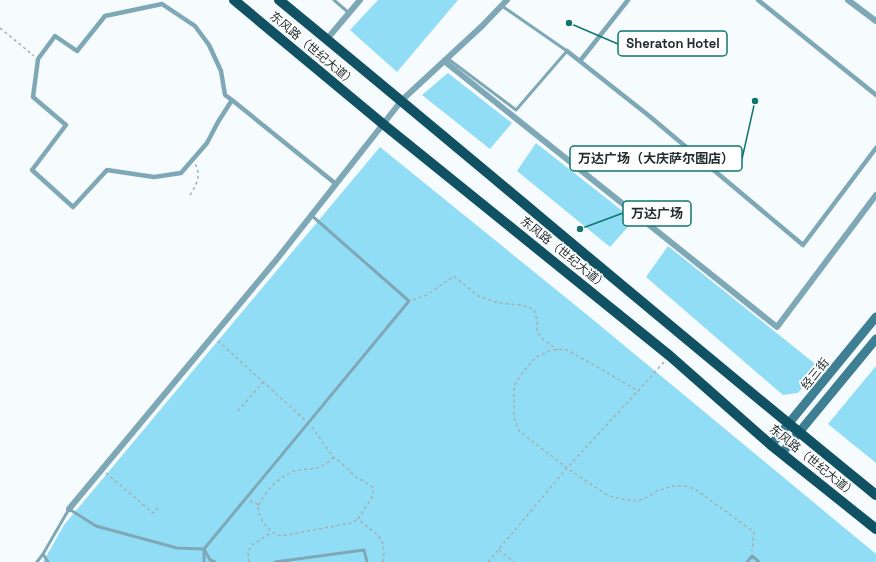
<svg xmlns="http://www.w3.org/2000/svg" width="876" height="562" viewBox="0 0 876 562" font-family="'Space Grotesk','Noto Sans SC',sans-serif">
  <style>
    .green { fill: #92ddf6 }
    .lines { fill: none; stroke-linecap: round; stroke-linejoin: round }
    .path { stroke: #a6aeb0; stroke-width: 1.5; stroke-dasharray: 3 3; stroke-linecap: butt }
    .service { stroke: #7fa8b6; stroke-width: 3 }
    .pedestrian { stroke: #7fa8b6; stroke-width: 4.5 }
    .minor { stroke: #7fa8b6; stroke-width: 6 }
    .secondary { stroke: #3e7f94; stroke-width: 9 }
    .trunk { stroke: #105264; stroke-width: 10 }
    .labels { text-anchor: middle; stroke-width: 3.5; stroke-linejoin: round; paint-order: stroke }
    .street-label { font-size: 12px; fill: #232e31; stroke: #fff }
    .leader { fill: none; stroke: #0f766e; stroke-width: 1.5 }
    .callout-dot { fill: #0f766e; stroke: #fff; stroke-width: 1.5 }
    .callout { fill: #fff; stroke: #0f766e; stroke-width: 1.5 }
    .callout-label { font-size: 13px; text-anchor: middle; font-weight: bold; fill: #232e31 }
  </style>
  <rect width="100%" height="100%" fill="#f6fcfe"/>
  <!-- green -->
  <path class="green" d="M378,0H458L397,72L350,30Z
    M448,73L512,123L490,149L422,95Z
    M536,143L634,220L610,247L517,171Z
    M380,147L591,318L876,554V562H43L64,525Z
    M668,246L819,367L798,393L783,395L646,277Z
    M876,366V463L828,424Z"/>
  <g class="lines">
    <!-- path -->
    <path class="path" d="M0,28L34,56
      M190,195C196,186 202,174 195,164
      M413,300L425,296L454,276L478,296L499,303L521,305L534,309L537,320V332L544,340L558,350
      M218,341L305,420
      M664,362L638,391L608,373L565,349L552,350L536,357L523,372L514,386V417L519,431L567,468L607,495L620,499L637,501L648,497L657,491L673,486H685L695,489L754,532L752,551
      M238,411L263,382
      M312,427L334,458L339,461L356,477L367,483L373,488V496L358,519C376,536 387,534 383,562
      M106,473L153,513L160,506
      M250,501L259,505L258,511L263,522L272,532L281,536L351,523L358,519
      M259,505C265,491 278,478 292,472C301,468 311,470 320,467C324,465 329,461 333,458
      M499,550L514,562
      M249,562L248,552L252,545L272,532
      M488,562L567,468L638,391"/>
    <!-- service -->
    <path class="service" d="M334,0L349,13
      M447,58L516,110L567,51L502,6
      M204,549L210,560L215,562
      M204,551V562
      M37,562L43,554
      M48,562L43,554L69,509L96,526L177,548L204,549L409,301L311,215
      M275,562L364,550L367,562
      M747,562L752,556L759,562"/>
    <!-- pedestrian -->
    <path class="pedestrian" d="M758,0L876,95
      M567,51L648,115L803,245L876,148
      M580,61L628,0
      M232,100L218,122L207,143L181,173L154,177L107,170L73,207L32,170L66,125L33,97L38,59L55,36L77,51L105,16L162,4L195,26L209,45L221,71L225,95L232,100L336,184"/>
    <!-- minor -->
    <path class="minor" d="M848,0L876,21
      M327,39L360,0
      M444,61L777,327L876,195
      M69,509L277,259L402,100L482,26L507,0"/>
    <!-- secondary -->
    <path class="secondary" d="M771,445L876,317
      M782,453L876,339"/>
    <!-- trunk -->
    <path class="trunk" d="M234,0L383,124L670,356L771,445L876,529
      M279,0C479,164 675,332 876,495"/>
  </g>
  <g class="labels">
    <!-- street labels -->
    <g class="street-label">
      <text transform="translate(313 49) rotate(40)" y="4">东风路（世纪大道）</text>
      <text transform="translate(564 253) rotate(39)" y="4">东风路（世纪大道）</text>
      <text transform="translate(815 374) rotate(-51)" y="4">经三街</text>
      <text transform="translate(813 461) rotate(39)" y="4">东风路（世纪大道）</text>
    </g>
  </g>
  <!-- callouts -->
  <path class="leader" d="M569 23L618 44M755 101L742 159M580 229L623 213"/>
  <g class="callout-dot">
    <circle cx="569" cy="23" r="4"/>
    <circle cx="755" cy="101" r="4"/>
    <circle cx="580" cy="229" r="4"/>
  </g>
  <g class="callout">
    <rect x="618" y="31" width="109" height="25" rx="4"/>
    <rect x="570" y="146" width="172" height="25" rx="4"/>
    <rect x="623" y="201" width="68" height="25" rx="4"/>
  </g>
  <g class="callout-label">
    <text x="673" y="48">Sheraton Hotel</text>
    <text x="656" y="163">万达广场（大庆萨尔图店）</text>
    <text x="657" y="218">万达广场</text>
  </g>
</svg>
